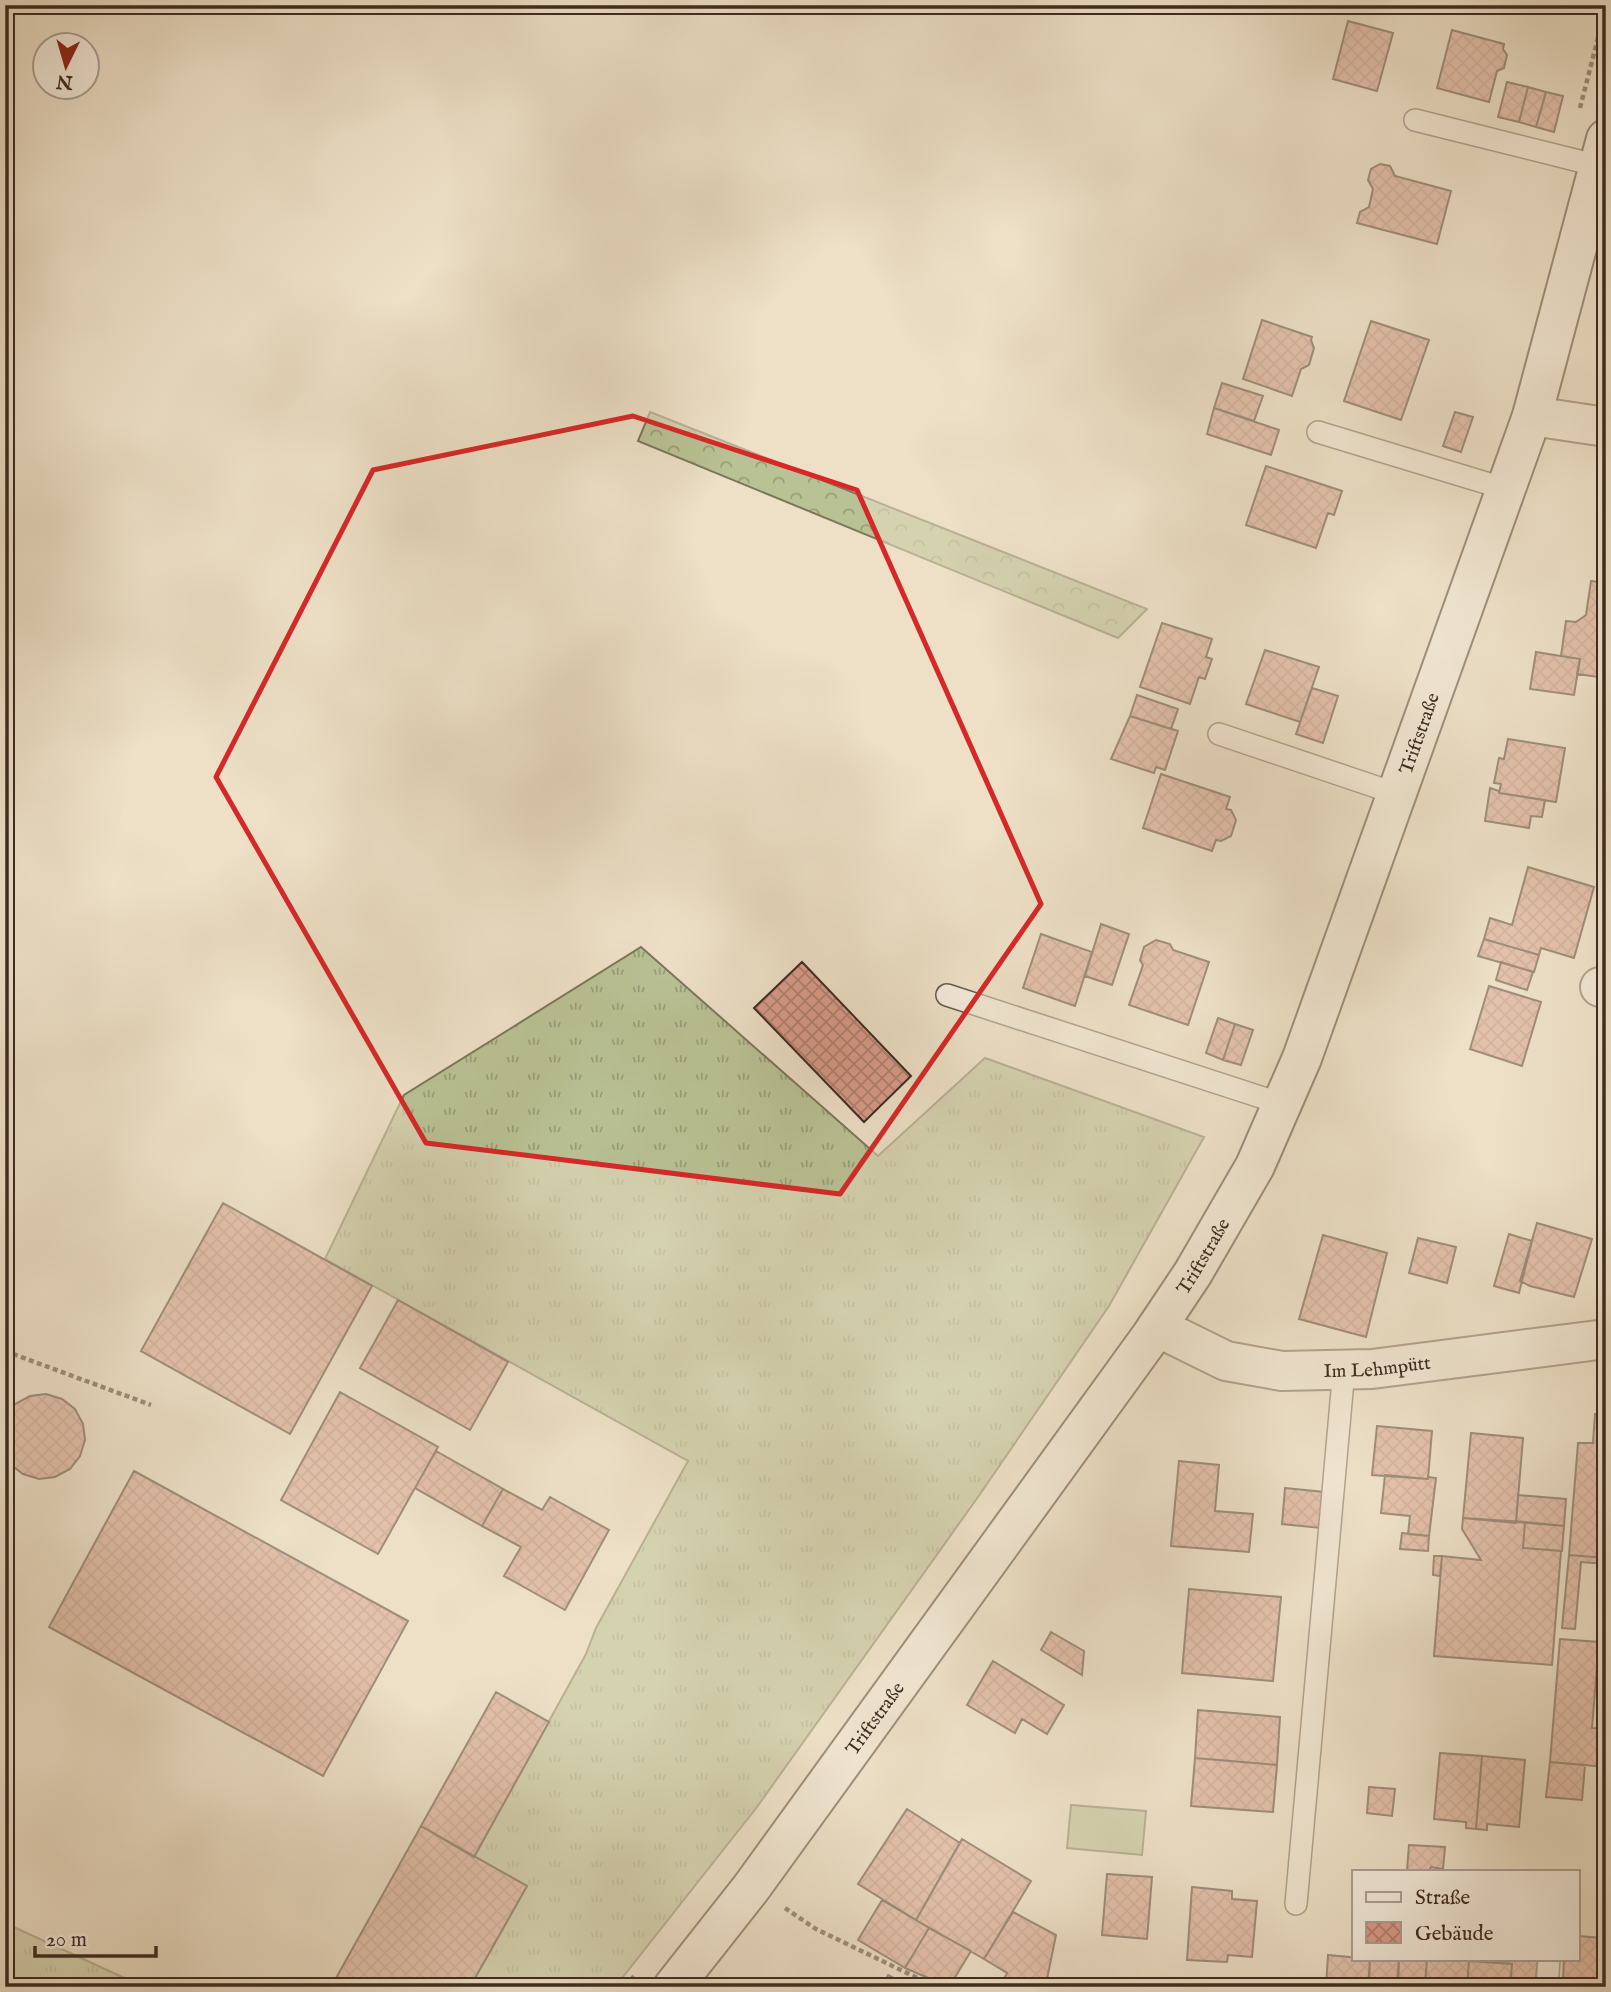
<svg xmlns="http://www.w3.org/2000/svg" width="1611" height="1992" viewBox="0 0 1611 1992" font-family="'IM FELL English',serif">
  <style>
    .grass { fill: url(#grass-tufts); stroke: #7c765c; stroke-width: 2 }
    .forest { fill: url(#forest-crowns); stroke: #7c765c; stroke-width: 2 }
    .park { fill: #b9c295; stroke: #7c765c; stroke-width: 2 }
    .building { fill: url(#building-cross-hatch); stroke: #3e2b22; stroke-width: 2 }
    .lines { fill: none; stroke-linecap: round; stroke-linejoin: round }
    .lane-casing { stroke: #6a584b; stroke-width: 24 }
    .street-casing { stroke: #6a584b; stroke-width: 42 }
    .secondary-casing { stroke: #3e2b22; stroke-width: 42 }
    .path { stroke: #3e2b22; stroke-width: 4.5; stroke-dasharray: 5 3.5; stroke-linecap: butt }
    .lane { stroke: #f3ebdb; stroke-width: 21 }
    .street { stroke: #f3ebdb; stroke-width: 38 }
    .secondary { stroke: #f3ebdb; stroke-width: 38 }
    .marked { fill: none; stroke: #d62828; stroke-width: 5; stroke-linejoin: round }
    .labels { text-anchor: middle; stroke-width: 5; stroke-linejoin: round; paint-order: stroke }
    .street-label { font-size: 19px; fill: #3e2b22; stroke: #f3ebdb }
  </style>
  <defs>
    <pattern id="grass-tufts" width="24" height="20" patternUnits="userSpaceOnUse" patternTransform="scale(1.75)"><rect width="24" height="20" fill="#b9c295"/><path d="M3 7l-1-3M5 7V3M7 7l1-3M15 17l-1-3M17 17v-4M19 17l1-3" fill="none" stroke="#989e79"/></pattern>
    <pattern id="forest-crowns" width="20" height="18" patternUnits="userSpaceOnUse" patternTransform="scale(1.75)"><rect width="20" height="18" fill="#b9c295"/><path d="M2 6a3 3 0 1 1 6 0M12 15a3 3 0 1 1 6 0" fill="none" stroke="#989e79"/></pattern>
    <pattern id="building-cross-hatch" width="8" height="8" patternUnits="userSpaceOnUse" patternTransform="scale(1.75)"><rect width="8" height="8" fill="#d99b8a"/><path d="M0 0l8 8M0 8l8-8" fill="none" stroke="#b17f70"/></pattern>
  </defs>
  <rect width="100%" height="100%" fill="#ede0c7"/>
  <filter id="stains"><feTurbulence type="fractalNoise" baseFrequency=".00286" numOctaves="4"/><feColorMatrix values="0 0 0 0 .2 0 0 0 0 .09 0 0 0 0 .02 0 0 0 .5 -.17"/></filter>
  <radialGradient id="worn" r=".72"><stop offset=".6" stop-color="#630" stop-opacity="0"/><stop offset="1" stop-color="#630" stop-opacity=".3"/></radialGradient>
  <!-- grass -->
  <path class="grass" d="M641,947L878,1156L985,1058L1204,1137L1109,1306L978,1497L757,1807L615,1987H470L527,1886L474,1857L586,1654L596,1628L688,1461L325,1259L404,1095Z
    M5,1923L144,1987H5Z"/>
  <!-- forest -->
  <path class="forest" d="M650,412L1147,609L1118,638L638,441Z"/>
  <!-- park -->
  <path class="park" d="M1071,1805L1146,1811L1142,1855L1067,1848Z"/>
  <!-- building -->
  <path class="building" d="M1348,21L1393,33L1377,91L1333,79Z
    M1452,30L1504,44L1503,49L1507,55L1504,68L1497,71L1489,102L1437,88Z
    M1507,82L1528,87L1519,122L1498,117Z
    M1528,87L1546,92L1536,127L1519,122Z
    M1546,92L1563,96L1554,132L1536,127Z
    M1380,164L1390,166L1395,176L1451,191L1437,244L1357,223L1360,212L1369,207L1373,189L1368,180L1371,169Z
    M1262,320L1312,337L1311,340L1314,348L1309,365L1301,369L1292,396L1243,379Z
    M1371,321L1429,340L1401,420L1344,401Z
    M1222,383L1263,396L1254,421L1214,408Z
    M1214,408L1279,430L1271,455L1207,434Z
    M1455,412L1473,417L1461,452L1443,446Z
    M1266,466L1342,491L1334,515L1328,513L1316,548L1246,525Z
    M1591,581L1606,583V681L1598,680L1599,677L1577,674L1580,659L1561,656L1566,621L1576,622L1586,615Z
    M1162,623L1212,639L1206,657L1212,659L1205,679L1199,677L1190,704L1140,687Z
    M1265,650L1319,667L1300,722L1246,704Z
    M1536,652L1580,659L1574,695L1530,689Z
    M1312,688L1338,696L1323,743L1296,734Z
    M1137,695L1178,709L1171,729L1130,716Z
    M1130,716L1178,731L1165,770L1156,767L1154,773L1111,759Z
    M1508,739L1565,748L1556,802L1499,793L1501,784L1494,783L1499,758L1504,759Z
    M1161,774L1230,797L1226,809L1231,810L1236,820L1231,836L1221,841L1216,840L1212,851L1143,828Z
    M1490,788L1499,791V793L1545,800L1542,817L1531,816L1529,828L1485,821Z
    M1528,867L1594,887L1574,958L1541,948L1539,955L1484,939L1490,918L1512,925Z
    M1101,924L1129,934L1112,985L1085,976Z
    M1041,934L1092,952L1075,1006L1023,988Z
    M1484,939L1539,955L1534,972L1478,956Z
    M1156,940L1170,944L1173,950L1209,962L1188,1025L1129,1005L1143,965L1140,960L1144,947Z
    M802,962L911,1076L864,1122L754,1008Z
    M1501,962L1533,972L1527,990L1496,980Z
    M1489,986L1541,1002L1522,1066L1470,1049Z
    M1218,1018L1235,1024L1223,1060L1206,1053Z
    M1235,1024L1253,1030L1241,1065L1223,1060Z
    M223,1203L372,1286L290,1434L141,1351Z
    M1537,1223L1592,1239L1574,1297L1530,1286L1520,1281Z
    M1509,1234L1532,1241L1519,1293L1494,1286Z
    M1323,1235L1387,1253L1366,1337L1299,1319Z
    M1418,1238L1456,1247L1447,1283L1409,1273Z
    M398,1300L508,1362L470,1430L360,1368Z
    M340,1392L438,1447L378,1554L281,1500Z
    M46,1394L62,1399L75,1409L83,1424L85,1440L80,1456L70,1469L55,1477L39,1479L23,1474L10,1464L5,1455V1417L15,1404L30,1396Z
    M1595,1414H1606V1558L1569,1555L1578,1443H1593Z
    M1377,1426L1432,1431L1428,1479L1372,1475Z
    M1471,1433L1523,1438L1516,1523L1463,1518Z
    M436,1451L503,1489L482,1526L415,1488Z
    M1179,1461L1219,1465L1215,1511L1253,1514L1249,1552L1171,1546Z
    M134,1471L408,1621L323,1776L49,1627Z
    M1385,1475L1428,1479V1477L1436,1478L1429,1536L1408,1534L1410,1516L1381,1513Z
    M1285,1488L1324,1492L1321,1528L1282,1524Z
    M503,1489L542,1510L550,1497L609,1530L565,1610L504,1576L521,1547L482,1526Z
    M1518,1495L1566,1499L1564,1526L1516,1522Z
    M1463,1518L1525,1522L1523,1548L1561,1551L1552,1665L1434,1656L1442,1556L1481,1560L1462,1529Z
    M1525,1522L1564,1526L1562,1551L1523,1548Z
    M1402,1533L1429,1536L1428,1551L1400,1549Z
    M1569,1555L1606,1558V1564L1581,1562L1575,1629L1562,1628Z
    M1434,1556H1442L1440,1576L1433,1575Z
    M1189,1589L1281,1597L1273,1681L1182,1673Z
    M1051,1632L1084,1651L1082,1675L1041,1650Z
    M1560,1639L1599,1642L1592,1728L1606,1729V1767L1550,1762Z
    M993,1661L1064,1705L1047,1734L1022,1719L1015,1733L967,1705Z
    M496,1692L549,1722L474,1857L421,1826Z
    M1198,1710L1280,1717L1277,1765L1195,1758Z
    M1440,1753L1482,1756L1476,1829L1466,1828V1822L1434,1819Z
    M1482,1756L1525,1760L1519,1827L1487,1824V1830L1476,1829Z
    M1195,1758L1277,1765L1273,1812L1191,1806Z
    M1550,1762L1585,1765L1582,1800L1546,1797Z
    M1369,1787L1395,1789L1392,1816L1367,1813Z
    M907,1809L960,1843L916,1920L858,1884Z
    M421,1826L527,1886L470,1987H331Z
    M962,1839L1031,1881L984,1959L916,1920Z
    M1409,1845L1445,1847L1443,1869L1431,1867L1429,1871H1407Z
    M1107,1874L1152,1877L1147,1939L1102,1935Z
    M1192,1887L1232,1891V1899L1257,1901L1252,1957L1228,1955L1227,1962L1187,1960Z
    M882,1900L929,1928L905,1968L858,1940Z
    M1013,1912L1056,1935L1047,1979L1048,1987H1000L1007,1973L984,1959Z
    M929,1928L971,1951L949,1987L905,1968Z
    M1578,1936L1602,1938L1598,1983L1563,1980L1564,1959H1578Z
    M1328,1955L1370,1959L1368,1987H1326Z
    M1370,1959H1399L1398,1987L1369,1985Z
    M1399,1959H1427L1425,1984L1397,1981Z
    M1427,1959L1469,1961L1467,1987H1425Z
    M1503,1959H1538L1535,1987H1510L1512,1964L1502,1963Z
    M1469,1961L1512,1964L1510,1987H1467Z
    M888,1975L910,1987H882Z"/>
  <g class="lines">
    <!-- lane casing -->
    <g class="lane-casing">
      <path id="lane" d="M1415,120L1599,166
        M1318,432L1506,489
        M1219,734L1397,794
        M947,995L1282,1104
        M1296,1904L1344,1369
        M1547,1987L1549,1959"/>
    </g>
    <!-- street casing -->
    <g class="street-casing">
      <g id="street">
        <path d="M1532,416L1606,427"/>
        <path d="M1600,987L1606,988"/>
        <path id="s1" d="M1157,1327L1226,1361L1282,1371L1372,1369L1606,1339"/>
      </g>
    </g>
    <!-- secondary casing -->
    <g class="secondary-casing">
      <g id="secondary">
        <path id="s2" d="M673,1987L751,1888L1151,1336L1193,1273L1255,1166L1302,1058L1532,416L1606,139"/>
      </g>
    </g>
    <!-- path -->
    <path class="path" d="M1580,108L1606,7
      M5,1351L151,1405
      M785,1908L816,1929L936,1987
      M626,1987L634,1976"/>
    <!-- lane -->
    <use href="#lane" class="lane"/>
    <!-- street -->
    <use href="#street" class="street"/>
    <!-- secondary -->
    <use href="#secondary" class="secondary"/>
  </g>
  <!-- marked area -->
  <path d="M0 0H1611V1992H0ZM633,416L857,490L1041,904L840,1194L426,1143L216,777L373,470Z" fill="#ede0c7" fill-opacity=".55" fill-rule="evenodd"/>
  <path class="marked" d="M633,416L857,490L1041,904L840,1194L426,1143L216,777L373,470Z"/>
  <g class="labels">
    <!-- street labels -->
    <g class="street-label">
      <text dy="7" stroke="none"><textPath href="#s2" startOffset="1470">Triftstraße</textPath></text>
      <text dy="7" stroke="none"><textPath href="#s2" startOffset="903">Triftstraße</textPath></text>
      <text dy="7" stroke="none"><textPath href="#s1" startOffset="229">Im Lehmpütt</textPath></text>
      <text dy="7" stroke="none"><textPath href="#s2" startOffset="336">Triftstraße</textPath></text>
    </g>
  </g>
  <!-- margin -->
  <rect width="1611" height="1992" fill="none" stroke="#ede0c7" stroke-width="28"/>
  <rect x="7" y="7" width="1597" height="1978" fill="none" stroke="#3e2b22" stroke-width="3.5"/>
  <rect x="14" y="14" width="1583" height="1964" fill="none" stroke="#3e2b22" stroke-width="2"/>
  <!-- legend -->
  <rect x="1352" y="1870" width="228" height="91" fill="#f3ebdb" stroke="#ab9e91" stroke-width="2"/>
  <rect x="1366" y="1892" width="35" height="10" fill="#f3ebdb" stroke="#ab9e91" stroke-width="2"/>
  <text x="1415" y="1904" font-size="21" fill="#3e2b22">Straße</text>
  <rect x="1366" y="1922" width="35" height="21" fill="url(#building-cross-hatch)" stroke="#ab9e91" stroke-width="2"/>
  <text x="1415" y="1940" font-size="21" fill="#3e2b22">Gebäude</text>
  <!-- north arrow -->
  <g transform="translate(66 66) rotate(185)"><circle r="33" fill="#f3ebdb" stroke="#ab9e91" stroke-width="2"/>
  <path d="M0-5L12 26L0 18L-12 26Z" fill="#8f2418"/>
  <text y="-10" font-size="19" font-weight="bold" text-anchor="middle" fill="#3e2b22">N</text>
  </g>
  <!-- scale -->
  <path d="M35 1946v10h121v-10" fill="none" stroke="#3e2b22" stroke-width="3.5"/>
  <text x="46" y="1946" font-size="21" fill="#3e2b22" stroke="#f3ebdb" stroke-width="5" paint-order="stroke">20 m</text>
  <rect width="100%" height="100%" filter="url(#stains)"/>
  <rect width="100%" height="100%" fill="url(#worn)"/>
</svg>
